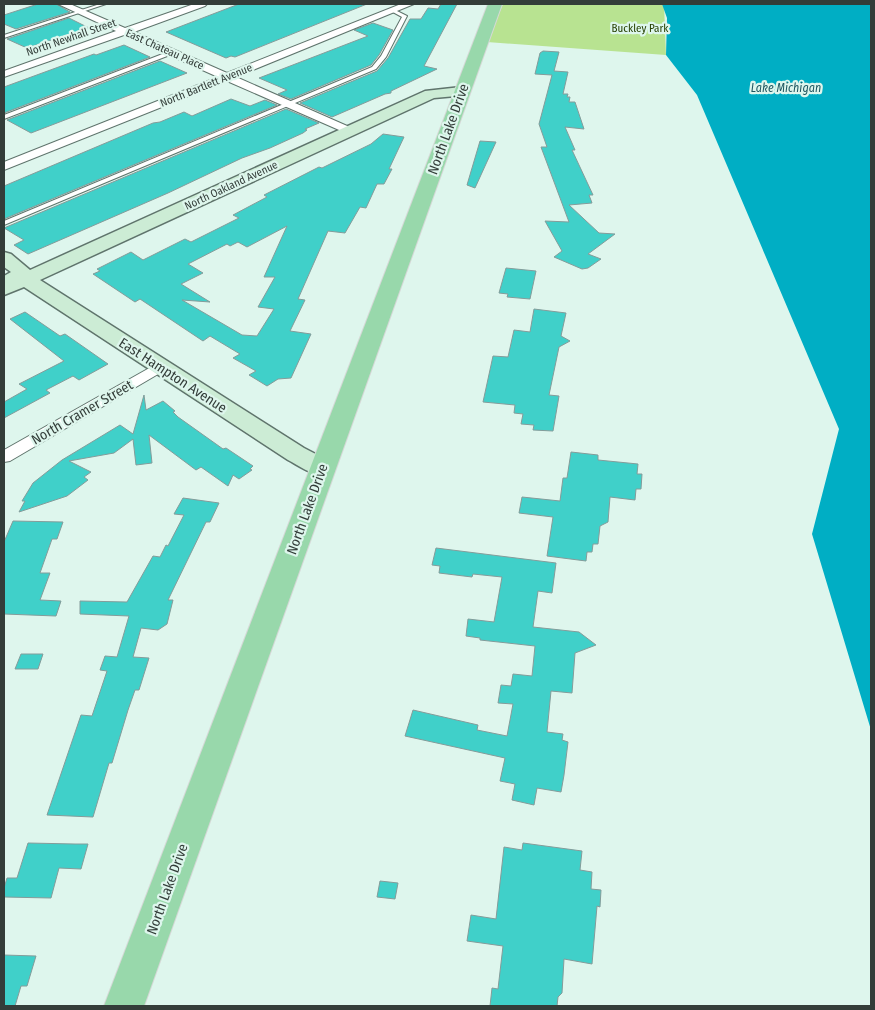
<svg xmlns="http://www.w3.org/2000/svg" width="875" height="1010" viewBox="0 0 875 1010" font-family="'Fira Sans Condensed',sans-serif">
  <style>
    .green { fill: #b8e391 }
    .water { fill: #00aec4 }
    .building { fill: #40d0c9; stroke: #849c9a; fill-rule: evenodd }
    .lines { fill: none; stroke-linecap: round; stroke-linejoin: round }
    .lane-casing { stroke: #5f746c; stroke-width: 2 }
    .street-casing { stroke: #5f746c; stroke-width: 2 }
    .secondary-casing { stroke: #5f746c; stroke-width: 3 }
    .primary-casing { stroke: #d6d8d7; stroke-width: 2 }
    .lane { fill: #fff; fill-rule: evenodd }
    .street { fill: #fff; fill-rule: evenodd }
    .secondary { fill: #ccecd5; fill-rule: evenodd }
    .primary { fill: #98d8ab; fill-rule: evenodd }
    .labels { text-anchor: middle; stroke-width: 4.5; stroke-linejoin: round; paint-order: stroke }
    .far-park-label { font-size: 11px; fill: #274103; stroke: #def6ed }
    .far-street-label { font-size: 11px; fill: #333d39; stroke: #def6ed }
    .far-water-label { font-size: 12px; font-style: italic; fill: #1e5660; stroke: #def6ed }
    .street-label { font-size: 14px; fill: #333d39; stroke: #def6ed }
  </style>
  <rect width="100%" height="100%" fill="#def6ed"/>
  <!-- green -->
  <path class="green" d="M503,4H664L666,55L487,42Z"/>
  <!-- water -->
  <path class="water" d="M662,4H871V730L812,534L839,429L697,95L666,55L667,18Z"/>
  <!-- building -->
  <path class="building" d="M38,4H56L70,12L16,29L4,24V15Z
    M239,4H367L235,57L231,56L226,58L166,32Z
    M441,4H457L424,66L437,69L391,91V93L385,94L332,117L300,103L377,71L388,58L410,19H421L428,8L438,9Z
    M69,18L89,28L27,48L7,39Z
    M373,23L393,30L379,55L371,65L291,99L278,94L287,90L259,78L368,36L354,30Z
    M124,45L150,57L4,113V87L94,54L96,55Z
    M543,51L559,52L554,71L568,72L563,94H568L567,97H570L569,102H575L584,129L565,127L575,150H572L593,195H589L592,203L569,205L599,233L615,234L588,254L601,259L588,268L582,269L554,257L562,251L545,221L569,222L541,147H547L539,124L552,75L535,74L540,53Z
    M160,61L187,73L31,133L7,120Z
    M231,99L250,106L265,100L277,105L4,219V186L153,123L160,122L184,112L192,116Z
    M286,109L319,123L305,129L307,130L303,133L270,148L242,158L168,193L28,254L14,245L24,240L4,228Z
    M383,134L404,137L389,169H392L384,184H377L366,208L360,207L345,233L328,231L298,299L305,300L290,331L311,334L291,378L278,379L267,386L249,375L256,371L233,358L240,354L210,336L203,341L140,299L135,302L93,274L100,271L97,269L131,252L143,260L185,239L191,242L239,218L233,215L267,197L264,195L319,167L322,168L371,144ZM287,226L264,277H275L258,307L274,309L257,336L242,335L182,300L210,302L181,284L203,273L188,264L227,244L230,246L238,242L247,247Z
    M480,141L496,142L475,188L467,185Z
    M506,268L536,271L530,299L507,297L508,294L499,293Z
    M534,309L566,313L561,336L570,341L559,347L549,395L559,396L553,431L533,430L534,425L521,424L523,414L514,413L515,405L483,402L493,356L508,357L514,330L530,332Z
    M25,312L60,336L65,334L108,364L79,380L73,376L46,390L50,393L4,418V402L27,389L19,384L64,361L10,319Z
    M144,395L146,410L163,401L175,411L173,412L178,417L223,449L226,448L253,466L250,469L252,470L239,479L233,475L228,486L201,467L196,470L149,435L152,463L136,465L133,439L114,453L69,461L91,472L84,477L88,480L67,496L19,512L25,501H22L33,483L62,460L120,425L133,434Z
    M571,452L598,455V460L638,464L637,474H642L641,489H636L635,500L610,497L608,522L600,526L598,544H593L592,552H587L586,561L547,556L553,517L519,513L522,497L560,501L563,478H567Z
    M183,498L219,503L210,522H206L168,600H173L167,624L158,630L141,628L133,657L149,658L139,690H135L128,710L112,763H109L93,817L47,815L81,715L92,716L107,671L100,670L105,656L117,657L129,616L80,614V601L127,602L153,556L160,557L166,545L168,546L184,515L174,514Z
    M13,521L63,522L57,539H52L40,573H50L40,600L61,601L56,616L4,614V542Z
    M436,548L556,563L552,593L538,591L533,627L579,632L596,645L575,653L572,693L551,691L547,732L563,734L562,740L568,742L564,775L561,792L537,788L534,805L512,800L515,784L500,781L505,758L405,736L413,710L478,725L477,730L507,736L513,704L498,703L501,685L511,686L513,674L532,676L535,646L480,640V638L466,636L468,619L494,622L502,577L473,574L472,577L439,573L440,566L432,565Z
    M21,654H43L38,669H15Z
    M28,843L75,844H88L81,869L59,868L51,898L4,897V888L7,878H17Z
    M523,843L582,851L580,870L592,872L591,889L601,890L600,907L597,906L592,964L564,959L562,993L558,997L557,1006H490L492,988L498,989L503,946L467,941L471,915L496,919L504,847L522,850Z
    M380,881L398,883L395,899L377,897Z
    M4,955L36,956L27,986H21L15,1006H4Z"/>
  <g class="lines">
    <!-- lane casing -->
    <g class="lane-casing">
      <path id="lane" d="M100,4H106L4,38V35Z
        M393,9L407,16L386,57L376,69L4,225V221L372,67L381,56L402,17L391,11V10Z
        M173,50L176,52L175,53L4,119V115Z"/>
    </g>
    <!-- street casing -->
    <g class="street-casing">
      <path id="street" d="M58,4H70L125,28L194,4H207L205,6L134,32L227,73L401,4H414L236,77L354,129L356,131L354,133H346L227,81L4,170V162L218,77L124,35L4,77V71L116,31Z
        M160,362L165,364L168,367L165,370L10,461L4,462V450Z"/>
    </g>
    <!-- secondary casing -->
    <g class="secondary-casing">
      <path id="secondary" d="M461,87L467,89L469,92L467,95L434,98L40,280L304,448L331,462L334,468L331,474C315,478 301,467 288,460L24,287L4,295V276L11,272L4,267V252L11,254L30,270L425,91Z"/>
    </g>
    <!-- primary casing -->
    <g class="primary-casing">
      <path id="primary" d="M488,4H502L144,1006H104Z"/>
    </g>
    <!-- lane -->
    <use href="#lane" class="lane"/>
    <!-- street -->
    <use href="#street" class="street"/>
    <!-- secondary -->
    <use href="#secondary" class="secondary"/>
    <!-- primary -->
    <use href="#primary" class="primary"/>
  </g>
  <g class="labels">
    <!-- far-park labels -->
    <g class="far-park-label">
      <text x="640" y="32">Buckley Park</text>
    </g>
    <!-- far-street labels -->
    <g class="far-street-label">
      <text transform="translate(71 37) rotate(-19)" y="4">North Newhall Street</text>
      <text transform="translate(165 49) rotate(24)" y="4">East Chateau Place</text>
      <text transform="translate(206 85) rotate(-22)" y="4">North Bartlett Avenue</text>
      <text transform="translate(231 185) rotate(-25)" y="4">North Oakland Avenue</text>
    </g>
    <!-- far-water labels -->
    <g class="far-water-label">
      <text x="786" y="92">Lake Michigan</text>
    </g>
    <!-- street labels -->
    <g class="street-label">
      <text transform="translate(448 129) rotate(-70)" y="5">North Lake Drive</text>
      <text transform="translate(173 375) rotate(33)" y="5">East Hampton Avenue</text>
      <text transform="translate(82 412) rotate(-30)" y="5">North Cramer Street</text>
      <text transform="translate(307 509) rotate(-70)" y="5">North Lake Drive</text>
      <text transform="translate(167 889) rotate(-70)" y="5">North Lake Drive</text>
    </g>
  </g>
  <!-- border -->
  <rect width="875" height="1010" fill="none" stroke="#333d39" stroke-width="10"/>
</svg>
